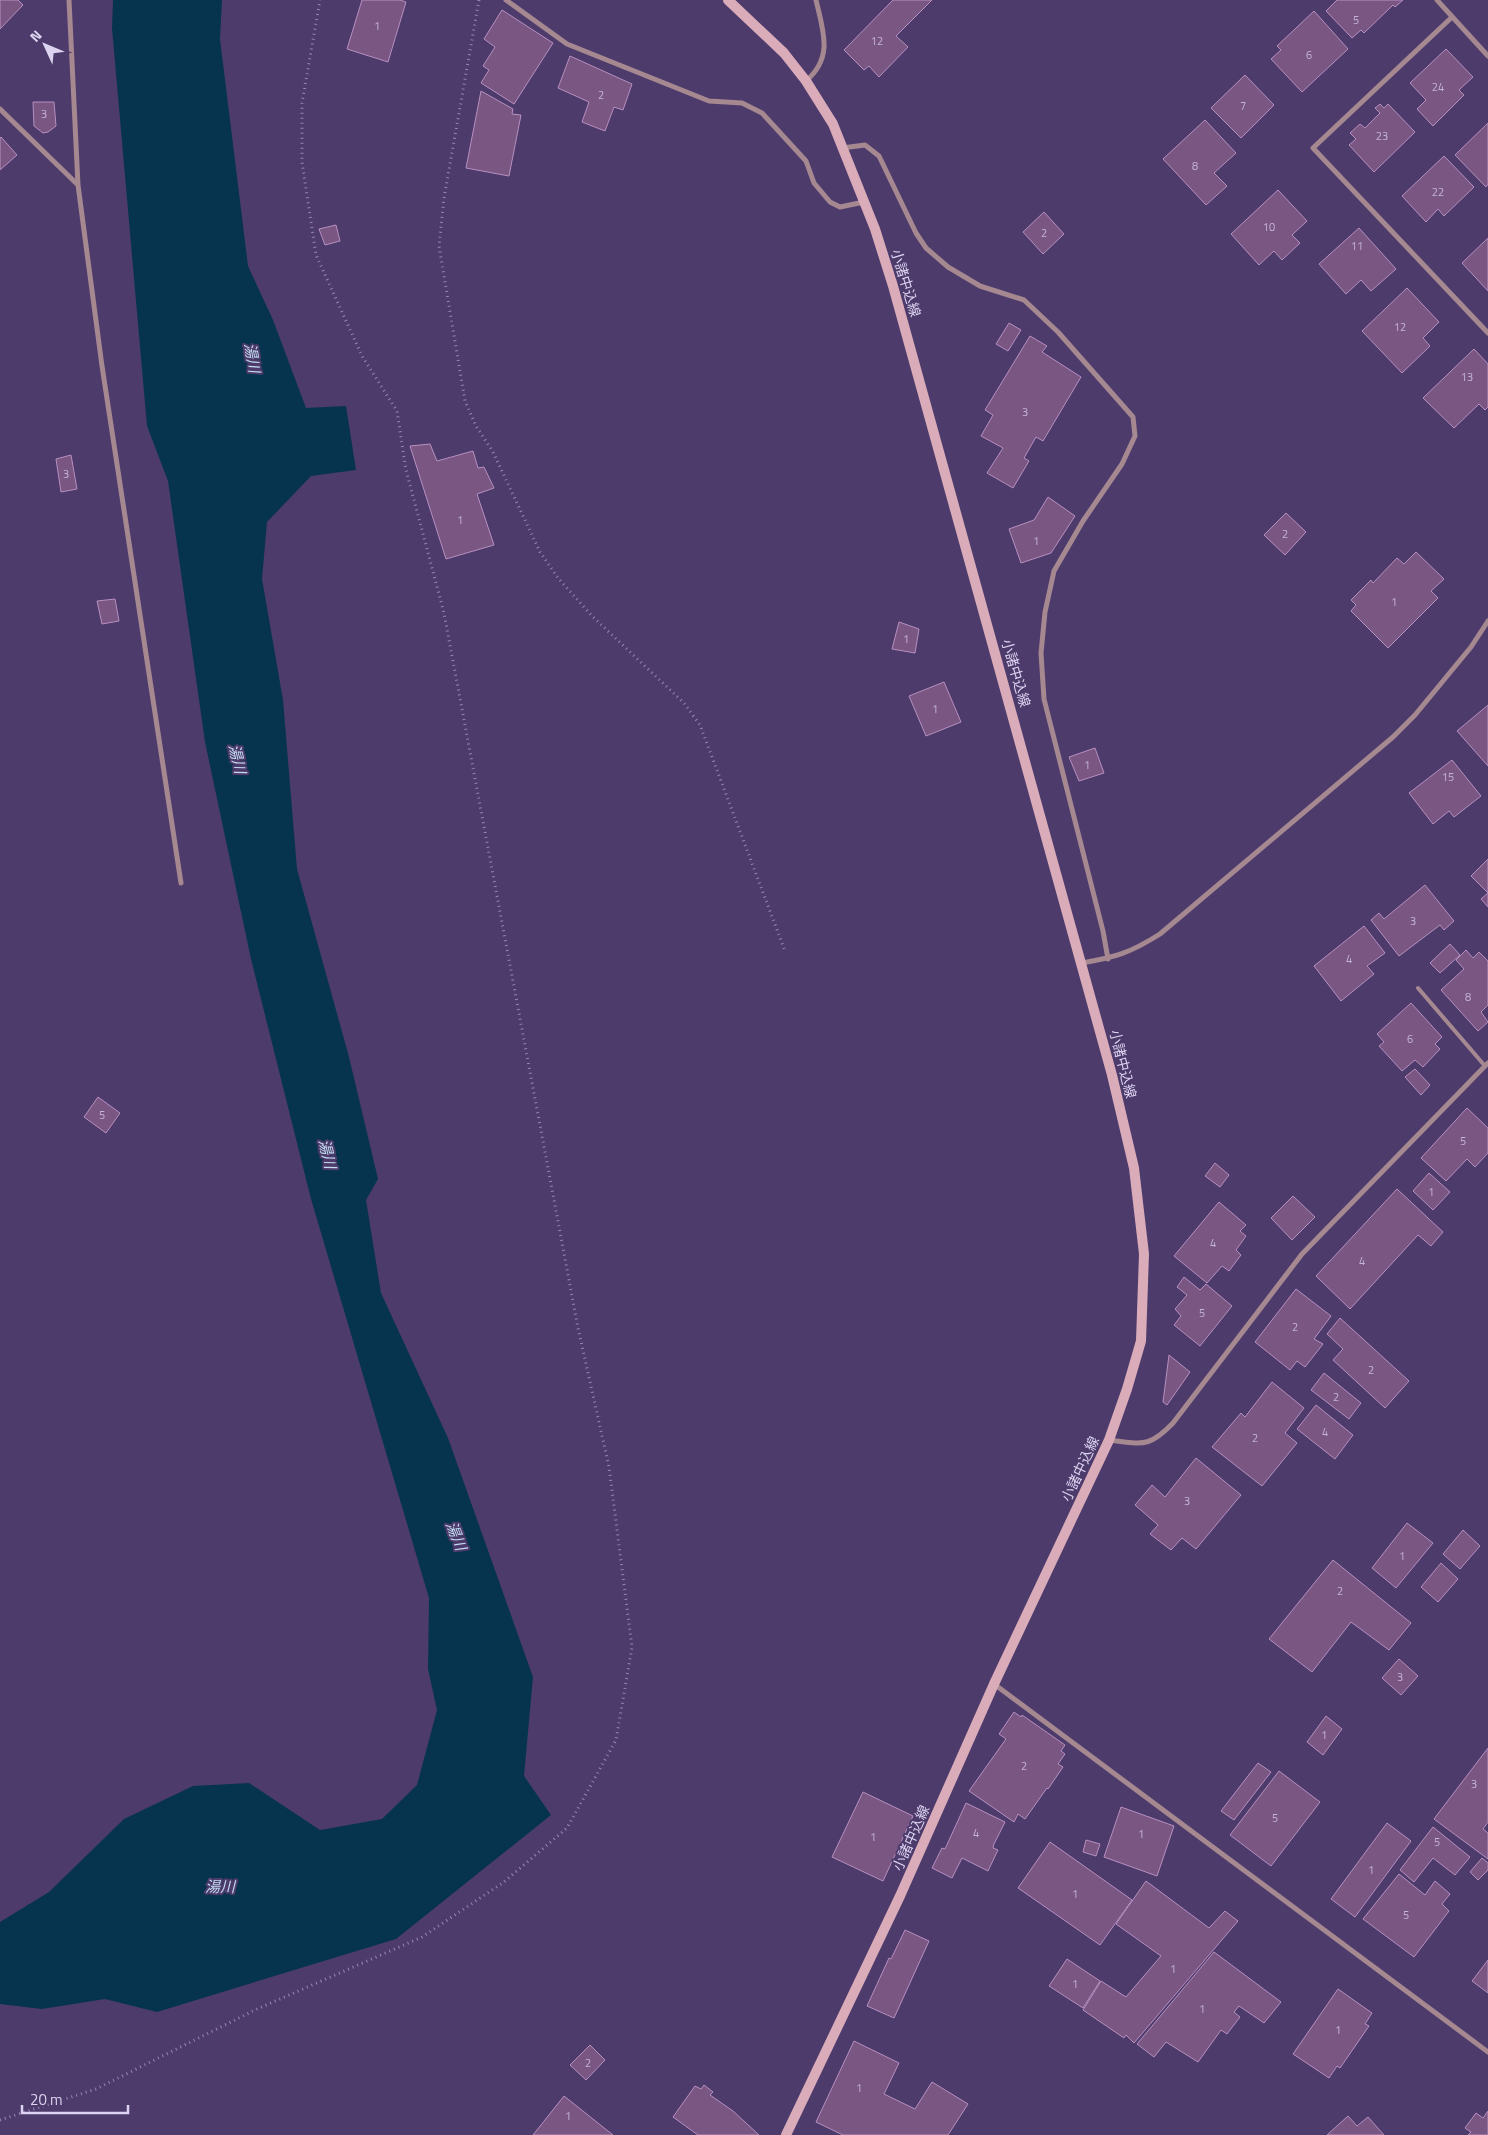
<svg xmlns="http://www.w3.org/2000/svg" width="1488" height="2135" viewBox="0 0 1488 2135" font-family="'Titillium Web','Noto Sans JP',sans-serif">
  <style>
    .water { fill: #06344f }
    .building { fill: #7a5683; stroke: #b790c0 }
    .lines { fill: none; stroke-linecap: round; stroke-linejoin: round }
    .path { stroke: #9587ae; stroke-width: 3; stroke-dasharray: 1 4; stroke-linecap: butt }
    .lane { stroke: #a58890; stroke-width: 4 }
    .street { stroke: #a58890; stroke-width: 5 }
    .secondary { stroke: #daacb9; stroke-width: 10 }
    .labels { text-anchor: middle; stroke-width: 4; stroke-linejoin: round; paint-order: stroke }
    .number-label { font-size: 11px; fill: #c4b4d6 }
    .street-label { font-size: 14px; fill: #ddd4f1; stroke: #4d3b6c }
    .water-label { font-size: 15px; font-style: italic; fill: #c2dcf0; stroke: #4d3b6c }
  </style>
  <rect width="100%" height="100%" fill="#4d3b6c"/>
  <!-- water -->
  <path class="water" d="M113,0H222L220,39L248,266L273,320L306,408L346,406L356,470L311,476L267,522L262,579L283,700L297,869L349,1057L378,1179L366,1200L381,1293L448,1438L533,1677L524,1776L551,1815L396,1939L157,2012L105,1999L42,2009L0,2004V1922L49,1892L124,1819L193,1786L249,1783L320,1830L382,1819L417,1785L437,1710L428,1669L429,1598L311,1199L251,959L205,742L168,481L147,426L112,28Z"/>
  <!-- building -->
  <path class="building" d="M0,0H18L23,5L0,29Z
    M362,0H400L406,2L388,62L347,49Z
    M893,0H932L896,36L908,47L879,77L869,66L864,70L844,50Z
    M1337,0H1403L1395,7L1393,5L1364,33L1361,30L1352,38L1326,11Z
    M502,10L553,43L514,104L481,83L489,70L483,66L495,47L484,39Z
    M1314,11L1348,49L1302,92L1271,59L1281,50L1277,46Z
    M1446,49L1473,77L1459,90L1464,95L1433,126L1417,109L1426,100L1410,83Z
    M570,56L632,84L623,110L614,107L605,131L582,122L589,102L558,88Z
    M1245,75L1274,105L1241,138L1211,108Z
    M481,91L513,109L512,114L521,115L509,176L466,168Z
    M33,102H54L56,126L48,132L43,133L34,126Z
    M1380,104L1384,108L1388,104L1415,132L1374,172L1349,145L1356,139L1350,133L1360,124L1365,128L1380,113L1375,108Z
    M1205,120L1236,153L1214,173L1227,186L1206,205L1163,159Z
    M1488,123V184L1486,187L1455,155Z
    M1,137L17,155L0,170V138Z
    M1444,156L1474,187L1444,216L1438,209L1426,222L1402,196Z
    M1278,190L1307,221L1292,235L1300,243L1282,260L1274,251L1259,265L1231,234Z
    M1044,212L1064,234L1043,254L1023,232Z
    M336,225L340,241L325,245L319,229Z
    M1359,228L1396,269L1371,291L1361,280L1346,294L1319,264Z
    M1488,238V291L1462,263Z
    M1407,288L1439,322L1423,338L1430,346L1402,373L1362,331Z
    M1009,323L1021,330L1008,351L996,344Z
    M1030,336L1047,346L1042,352L1081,377L1043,441L1036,437L1024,458L1029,461L1013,488L987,473L1003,448L981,436L993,415L985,410Z
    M1474,349L1488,364V407L1485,410L1479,404L1454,428L1423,398Z
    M430,444L437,461L473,451L478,468L484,467L494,488L477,494L494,545L446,559L410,446Z
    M71,455L77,489L61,492L56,459Z
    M1048,497L1075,516L1051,553L1021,563L1009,529L1034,520Z
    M1286,513L1306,532L1285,555L1264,535Z
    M1416,552L1444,579L1431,591L1438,598L1388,648L1351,611L1356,605L1351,600L1371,580L1373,583L1397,558L1404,564Z
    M115,599L119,621L102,624L97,601Z
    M899,622L919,629L915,653L892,649Z
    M944,682L961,722L926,736L909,696Z
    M1488,705V766L1457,731Z
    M1095,748L1104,773L1079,781L1069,757Z
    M1452,760L1481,796L1454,817L1449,811L1433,824L1409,793Z
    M1488,859V907L1481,899L1488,893L1471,876Z
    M1425,885L1454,921L1444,930L1440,925L1399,956L1371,920L1379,913L1384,919Z
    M1364,926L1385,953L1367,966L1374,974L1341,1001L1314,966Z
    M1450,944L1460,955L1440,973L1430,963Z
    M1466,950L1473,958L1479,952L1488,961V1005L1481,1012L1488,1022L1478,1031L1441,990L1464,969L1456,960Z
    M1411,1003L1442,1037L1435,1044L1440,1049L1423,1067L1415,1060L1402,1071L1379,1046L1384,1042L1377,1034Z
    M1415,1069L1430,1085L1421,1095L1405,1077Z
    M98,1097L120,1113L106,1133L84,1117Z
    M1467,1108L1488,1128V1153L1475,1167L1467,1159L1446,1181L1421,1158Z
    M1215,1163L1229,1175L1220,1187L1205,1176Z
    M1429,1173L1450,1192L1433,1210L1413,1191Z
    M1397,1189L1443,1232L1431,1246L1418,1235L1350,1309L1316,1276Z
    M1293,1196L1315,1217L1292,1240L1271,1218Z
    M1219,1202L1246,1225L1240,1231L1246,1236L1236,1250L1241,1255L1229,1271L1222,1266L1207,1283L1174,1256Z
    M1184,1277L1200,1290L1206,1284L1232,1306L1200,1346L1174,1325L1181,1316L1175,1309L1187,1295L1177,1287Z
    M1296,1289L1331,1316L1314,1339L1323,1344L1305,1367L1297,1361L1290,1370L1255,1342Z
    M1340,1318L1409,1381L1385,1408L1333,1360L1343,1349L1327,1334Z
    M1169,1355L1190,1372L1167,1405L1163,1402Z
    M1324,1373L1361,1403L1349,1419L1311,1390Z
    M1272,1382L1304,1408L1285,1433L1297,1443L1262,1486L1212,1447L1241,1413L1245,1417Z
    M1316,1405L1353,1435L1335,1459L1297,1429Z
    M1196,1458L1241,1495L1196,1549L1182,1538L1171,1550L1150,1534L1158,1525L1135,1505L1152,1485L1165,1497Z
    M1407,1523L1433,1543L1396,1588L1372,1568Z
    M1463,1530L1480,1546L1460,1569L1443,1554Z
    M1333,1560L1411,1623L1389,1650L1351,1622L1312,1672L1269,1639Z
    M1441,1563L1458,1579L1438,1602L1421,1587Z
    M1399,1659L1418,1676L1401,1695L1382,1678Z
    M1014,1712L1021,1717L1022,1715L1065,1745L1061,1751L1065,1754L1058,1764L1063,1767L1048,1789L1047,1788L1025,1819L1018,1814L1014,1822L969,1791L1006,1739L999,1734Z
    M1326,1716L1342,1729L1323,1755L1307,1742Z
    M1488,1748V1822L1483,1829L1488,1833V1859L1434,1819Z
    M1258,1763L1271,1772L1234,1820L1221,1811Z
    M1279,1771L1320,1802L1271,1866L1230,1835Z
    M863,1792L913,1816L883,1881L832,1857Z
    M966,1803L1005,1822L994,1844L993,1848L998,1850L988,1871L962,1858L952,1878L932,1868L942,1848L945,1849Z
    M1121,1807L1174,1826L1157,1876L1104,1857Z
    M1387,1823L1411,1841L1355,1917L1331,1899Z
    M1433,1827L1470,1857L1455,1875L1433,1858L1414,1882L1400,1870Z
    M1086,1840L1100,1844L1096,1856L1083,1852Z
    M1050,1842L1132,1900L1100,1945L1018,1888Z
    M1482,1858L1488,1863V1870L1478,1880L1470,1872Z
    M1399,1874L1425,1895L1435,1881L1450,1894L1442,1904L1449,1911L1414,1957L1363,1919Z
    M1146,1881L1209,1928L1225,1911L1238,1921L1134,2043L1126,2035L1124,2038L1083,2010L1101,1981L1126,1997L1161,1956L1116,1924Z
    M905,1930L929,1941L894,2018L867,2006L889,1958L891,1959Z
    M1214,1952L1281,2002L1264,2023L1239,2006L1234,2012L1240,2017L1227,2034L1221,2030L1198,2062L1166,2042L1154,2057L1137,2044Z
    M1067,1959L1100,1981L1083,2008L1049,1986Z
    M1488,1960V1993L1472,1981Z
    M1338,1989L1372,2013L1365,2024L1369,2026L1340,2068L1337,2066L1329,2078L1293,2054Z
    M854,2041L899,2063L884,2094L915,2109L932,2082L968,2104L948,2135H843L816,2122Z
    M590,2045L605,2060L586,2080L570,2065Z
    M704,2085L713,2092L710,2095L733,2111L759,2135H698L673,2117L695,2086L701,2089Z
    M564,2096L613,2135H533Z
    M1488,2111V2135H1468L1471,2132L1465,2128L1476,2113L1483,2118Z
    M1348,2116L1357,2126L1368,2117L1384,2135H1327Z"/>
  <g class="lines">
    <!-- path -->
    <path class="path" d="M479,0L444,198L439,246L465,401L476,426L493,452L540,552L558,578L592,616L684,703L700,725L785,951
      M0,2120L96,2089L257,2009L422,1937L504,1882L567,1828L616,1740L632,1647L609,1467L578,1328L444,613L406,470L397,411L362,356L316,255L302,162V103L320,0"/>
    <!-- lane -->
    <path class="lane" d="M1418,988L1485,1066"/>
    <!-- street -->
    <path class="street" d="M69,0L78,185L102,366L181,883
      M506,0L567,44L709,101L742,103L762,113L806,161L814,183L830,202L840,207L864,202
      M1437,0L1488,56
      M1451,18L1313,148L1488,333
      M806,81C834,57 823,31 816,0
      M0,109L78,185
      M842,148L865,145L879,156L916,233L926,248L948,267L980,286L1024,300L1058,332L1133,417L1135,436L1122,464L1083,521L1054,571L1045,612L1041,653L1044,699L1103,931L1108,959
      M1082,963C1116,957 1130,953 1160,934L1393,737L1415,715L1471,647L1488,621
      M1109,1440C1143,1444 1149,1448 1173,1423L1302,1254L1488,1063
      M994,1684L1488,2052"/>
    <!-- secondary -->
    <path class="secondary" d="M728,0L784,53L806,81L833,124L875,229L893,286L1112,1075L1134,1168L1144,1254L1141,1341L1127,1389L1109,1440L994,1684L900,1896L786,2135"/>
  </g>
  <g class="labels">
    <!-- number labels -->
    <g class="number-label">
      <text x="1356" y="24">5</text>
      <text x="377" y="30">1</text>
      <text x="877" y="45">12</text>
      <text x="1309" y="59">6</text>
      <text x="1438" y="91">24</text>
      <text x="601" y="99">2</text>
      <text x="1243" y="110">7</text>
      <text x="44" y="118">3</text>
      <text x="1382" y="140">23</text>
      <text x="1195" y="170">8</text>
      <text x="1438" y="196">22</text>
      <text x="1269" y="231">10</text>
      <text x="1044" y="237">2</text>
      <text x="1357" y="250">11</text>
      <text x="1400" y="331">12</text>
      <text x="1467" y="381">13</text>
      <text x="1025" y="416">3</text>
      <text x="66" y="478">3</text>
      <text x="460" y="524">1</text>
      <text x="1285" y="538">2</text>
      <text x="1036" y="545">1</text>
      <text x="1394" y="606">1</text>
      <text x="906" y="643">1</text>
      <text x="935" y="713">1</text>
      <text x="1087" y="769">1</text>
      <text x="1448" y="781">15</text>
      <text x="1413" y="925">3</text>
      <text x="1349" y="963">4</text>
      <text x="1468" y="1001">8</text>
      <text x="1410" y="1043">6</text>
      <text x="102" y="1119">5</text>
      <text x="1463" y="1145">5</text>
      <text x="1431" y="1196">1</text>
      <text x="1213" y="1247">4</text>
      <text x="1362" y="1265">4</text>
      <text x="1202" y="1317">5</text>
      <text x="1295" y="1331">2</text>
      <text x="1371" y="1374">2</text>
      <text x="1336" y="1401">2</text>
      <text x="1325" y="1436">4</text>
      <text x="1255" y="1442">2</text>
      <text x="1187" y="1505">3</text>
      <text x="1402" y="1560">1</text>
      <text x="1340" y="1595">2</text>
      <text x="1400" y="1681">3</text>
      <text x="1324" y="1739">1</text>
      <text x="1024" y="1770">2</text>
      <text x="1474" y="1788">3</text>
      <text x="1275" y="1822">5</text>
      <text x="976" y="1837">4</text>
      <text x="1141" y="1838">1</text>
      <text x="873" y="1841">1</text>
      <text x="1437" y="1846">5</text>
      <text x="1371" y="1874">1</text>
      <text x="1075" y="1898">1</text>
      <text x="1406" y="1919">5</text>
      <text x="1173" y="1973">1</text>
      <text x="1075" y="1988">1</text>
      <text x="1202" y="2013">1</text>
      <text x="1338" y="2034">1</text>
      <text x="588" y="2067">2</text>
      <text x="859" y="2092">1</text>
      <text x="568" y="2120">1</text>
    </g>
    <!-- street labels -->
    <g class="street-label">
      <text transform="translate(906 283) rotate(73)" y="5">小諸中込線</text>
      <text transform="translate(1016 673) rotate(74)" y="5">小諸中込線</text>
      <text transform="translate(1123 1064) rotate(76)" y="5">小諸中込線</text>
      <text transform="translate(1080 1469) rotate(-65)" y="5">小諸中込線</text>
      <text transform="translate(911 1838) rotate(-66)" y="5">小諸中込線</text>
    </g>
    <!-- water labels -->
    <g class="water-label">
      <text transform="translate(252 358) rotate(80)" y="5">湯川</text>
      <text transform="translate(237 759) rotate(77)" y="5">湯川</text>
      <text transform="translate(327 1154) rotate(77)" y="5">湯川</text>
      <text transform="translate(456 1536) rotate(68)" y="5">湯川</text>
      <text x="220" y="1892">湯川</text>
    </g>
  </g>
  <!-- north arrow -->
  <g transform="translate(45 45) rotate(314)" stroke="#4d3b6c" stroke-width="4" paint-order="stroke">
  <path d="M0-4L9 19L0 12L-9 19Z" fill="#ddd4f1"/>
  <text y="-8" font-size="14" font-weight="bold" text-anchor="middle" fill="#ddd4f1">N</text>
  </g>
  <!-- scale -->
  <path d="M22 2105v8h106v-8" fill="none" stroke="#ddd4f1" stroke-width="2.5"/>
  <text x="30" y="2105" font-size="15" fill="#ddd4f1" stroke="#4d3b6c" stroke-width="4" paint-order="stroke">20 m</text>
</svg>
